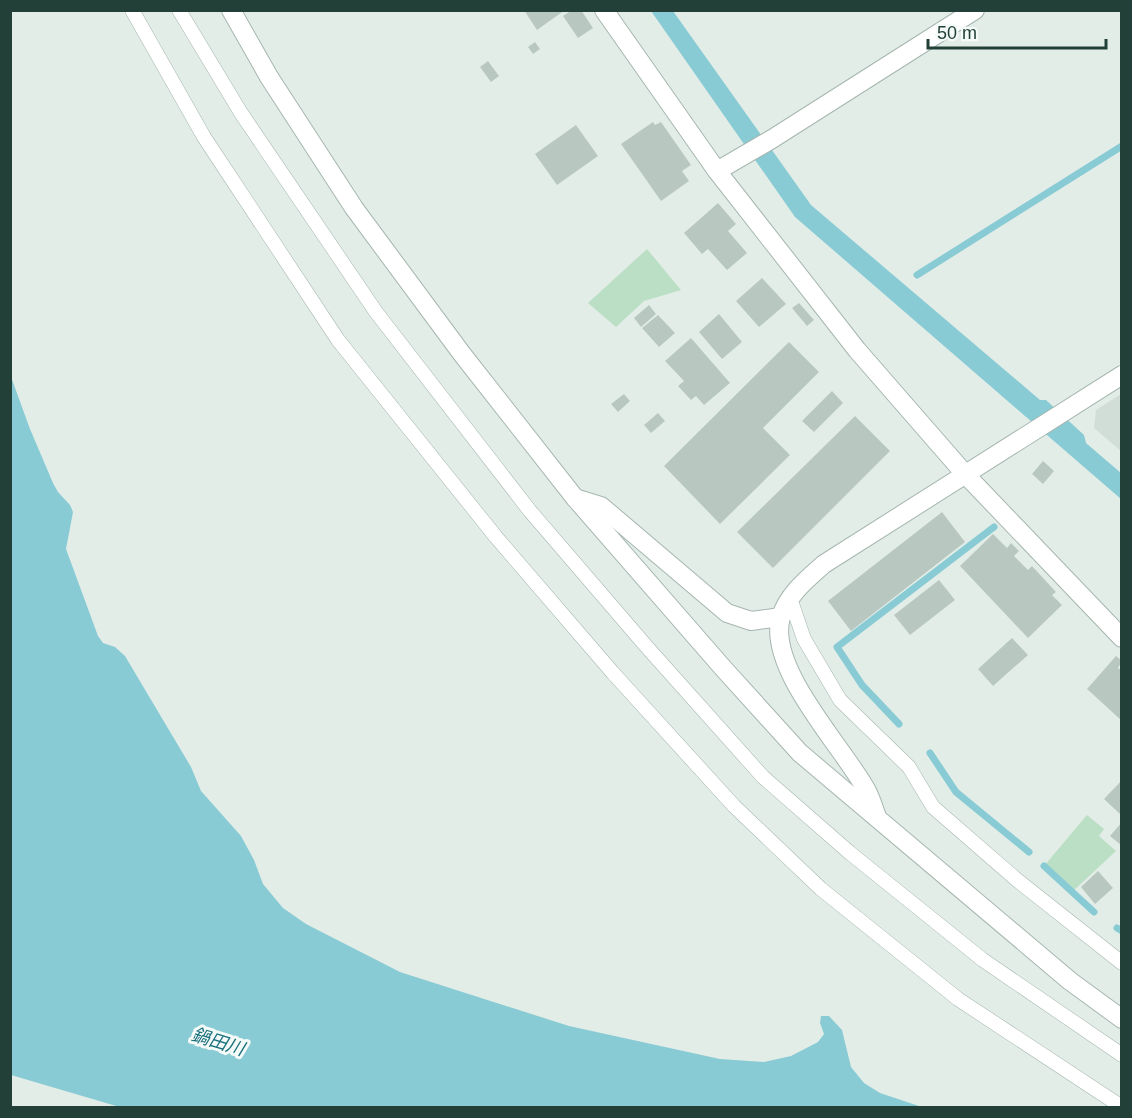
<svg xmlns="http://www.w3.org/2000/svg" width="1132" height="1118" viewBox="0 0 1132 1118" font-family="Arial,'Noto Sans JP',sans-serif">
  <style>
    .built { fill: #d1ddd7 }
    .green { fill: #bbdfc4 }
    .water { fill: #89cbd4 }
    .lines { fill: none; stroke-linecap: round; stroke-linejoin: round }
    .stream { stroke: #89cbd4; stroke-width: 7 }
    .building { fill: #b8c8c1 }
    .service-casing { stroke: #a5b6af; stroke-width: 15 }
    .minor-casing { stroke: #a5b6af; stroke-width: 20 }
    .tertiary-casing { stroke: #a5b6af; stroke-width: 20 }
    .service { stroke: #fff; stroke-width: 14 }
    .minor { stroke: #fff; stroke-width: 18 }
    .tertiary { stroke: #fff; stroke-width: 18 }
    .labels { text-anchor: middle; stroke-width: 6; stroke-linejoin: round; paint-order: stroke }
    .water-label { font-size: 18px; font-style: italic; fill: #19707e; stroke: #f4faf7 }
  </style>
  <rect width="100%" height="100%" fill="#e3ede8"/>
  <!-- built -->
  <path class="built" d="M1121,394V451L1094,428L1096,410Z"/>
  <!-- green -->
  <path class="green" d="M647,249L681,290L644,301L616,327L588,303Z
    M1087,815L1104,829L1099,836L1116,851L1072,892L1044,866Z"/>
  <!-- water -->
  <path class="water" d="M651,11H673L811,205L1040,400H1046L1084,435L1086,443L1121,473V499L795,217Z
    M10,374L30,429L53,483L58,492L70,505L73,512L66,549L98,636L103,643L115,647L125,656L191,767L201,791L241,836L254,860L263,884L283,908L306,924L400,972L569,1026L720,1059L764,1062L791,1056L818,1042L824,1034L820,1023L821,1016H829L842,1030L851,1067L864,1083L880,1093L922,1107L123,1108L11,1075Z"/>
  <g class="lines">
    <!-- stream -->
    <path class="stream" d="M917,275L1122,146
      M899,724L862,685L837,647L994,527
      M930,753L956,792L1029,852
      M1044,866L1094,912
      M1117,928L1122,931"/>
  </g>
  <!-- building -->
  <path class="building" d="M524,10H565L537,30Z
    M572,10H581L593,28L578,38L563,16Z
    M535,42L540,49L533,54L528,47Z
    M488,61L499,76L491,82L480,67Z
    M653,122L655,125L661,122L691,165L682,171L689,181L661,201L621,144Z
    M576,125L598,156L557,185L535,154Z
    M718,203L736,224L728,231L747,253L727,270L708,249L702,254L684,233Z
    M762,278L786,304L759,327L736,301Z
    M799,303L814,320L807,326L792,308Z
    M649,305L656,314L641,327L634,318Z
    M719,314L742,342L722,359L699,332Z
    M658,315L675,333L659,347L642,328Z
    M691,338L730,383L704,405L696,396L691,400L678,386L684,381L665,361Z
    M789,342L819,372L763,428L790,455L720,524L664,466Z
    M832,391L843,403L814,432L802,421Z
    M624,394L630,401L618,412L611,404Z
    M658,413L665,421L651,433L644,425Z
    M855,416L890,451L773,568L737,532Z
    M1043,461L1054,471L1043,484L1032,474Z
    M942,512L965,542L851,631L828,601Z
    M993,534L1007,548L1011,543L1019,551L1014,556L1028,570L1032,566L1056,592L1052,595L1062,605L1028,638L960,566Z
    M939,580L955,600L910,635L894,615Z
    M1012,638L1028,655L993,686L978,669Z
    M1116,656L1122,661L1118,668L1122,671V721L1087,689Z
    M1122,780V813L1120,814L1104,799Z
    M1122,822V846L1110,836Z
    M1098,871L1113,888L1095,904L1081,887Z"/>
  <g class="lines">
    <!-- service casing -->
    <g class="service-casing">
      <path id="service" d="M132,10L204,137L338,340L496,537L613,673L734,806L821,889L958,999L1122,1107
        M179,10L241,113L376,312L530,511L646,646L763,777L850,853L983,960L1122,1055
        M790,598L804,639L840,700L909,767L933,807L1017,880L1122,963"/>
    </g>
    <!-- minor casing -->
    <g class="minor-casing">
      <path id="minor" d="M717,171L772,139L975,10
        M575,498L601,506L727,613L751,621L781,617"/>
    </g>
    <!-- tertiary casing -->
    <g class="tertiary-casing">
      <path id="tertiary" d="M231,10L269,77L354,208L462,354L575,498L723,668L800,753L1070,981L1122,1019
        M604,10L717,171L857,350L965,474L1122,638
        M877,817C874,808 871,799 867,791C844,748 766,668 781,617C787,595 808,578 824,564L1122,375"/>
    </g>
    <!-- service -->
    <use href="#service" class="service"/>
    <!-- minor -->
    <use href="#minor" class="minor"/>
    <!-- tertiary -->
    <use href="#tertiary" class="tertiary"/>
  </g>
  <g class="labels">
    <!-- water labels -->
    <g class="water-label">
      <text transform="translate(218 1042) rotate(17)" y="6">鍋田川</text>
    </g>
  </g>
  <!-- border -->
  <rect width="1132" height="1118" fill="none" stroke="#224037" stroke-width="24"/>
  <!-- scale -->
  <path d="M928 39v9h178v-9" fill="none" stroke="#224037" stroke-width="3"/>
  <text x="937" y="39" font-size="18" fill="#224037" stroke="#f4faf7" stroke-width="4.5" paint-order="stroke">50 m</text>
</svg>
